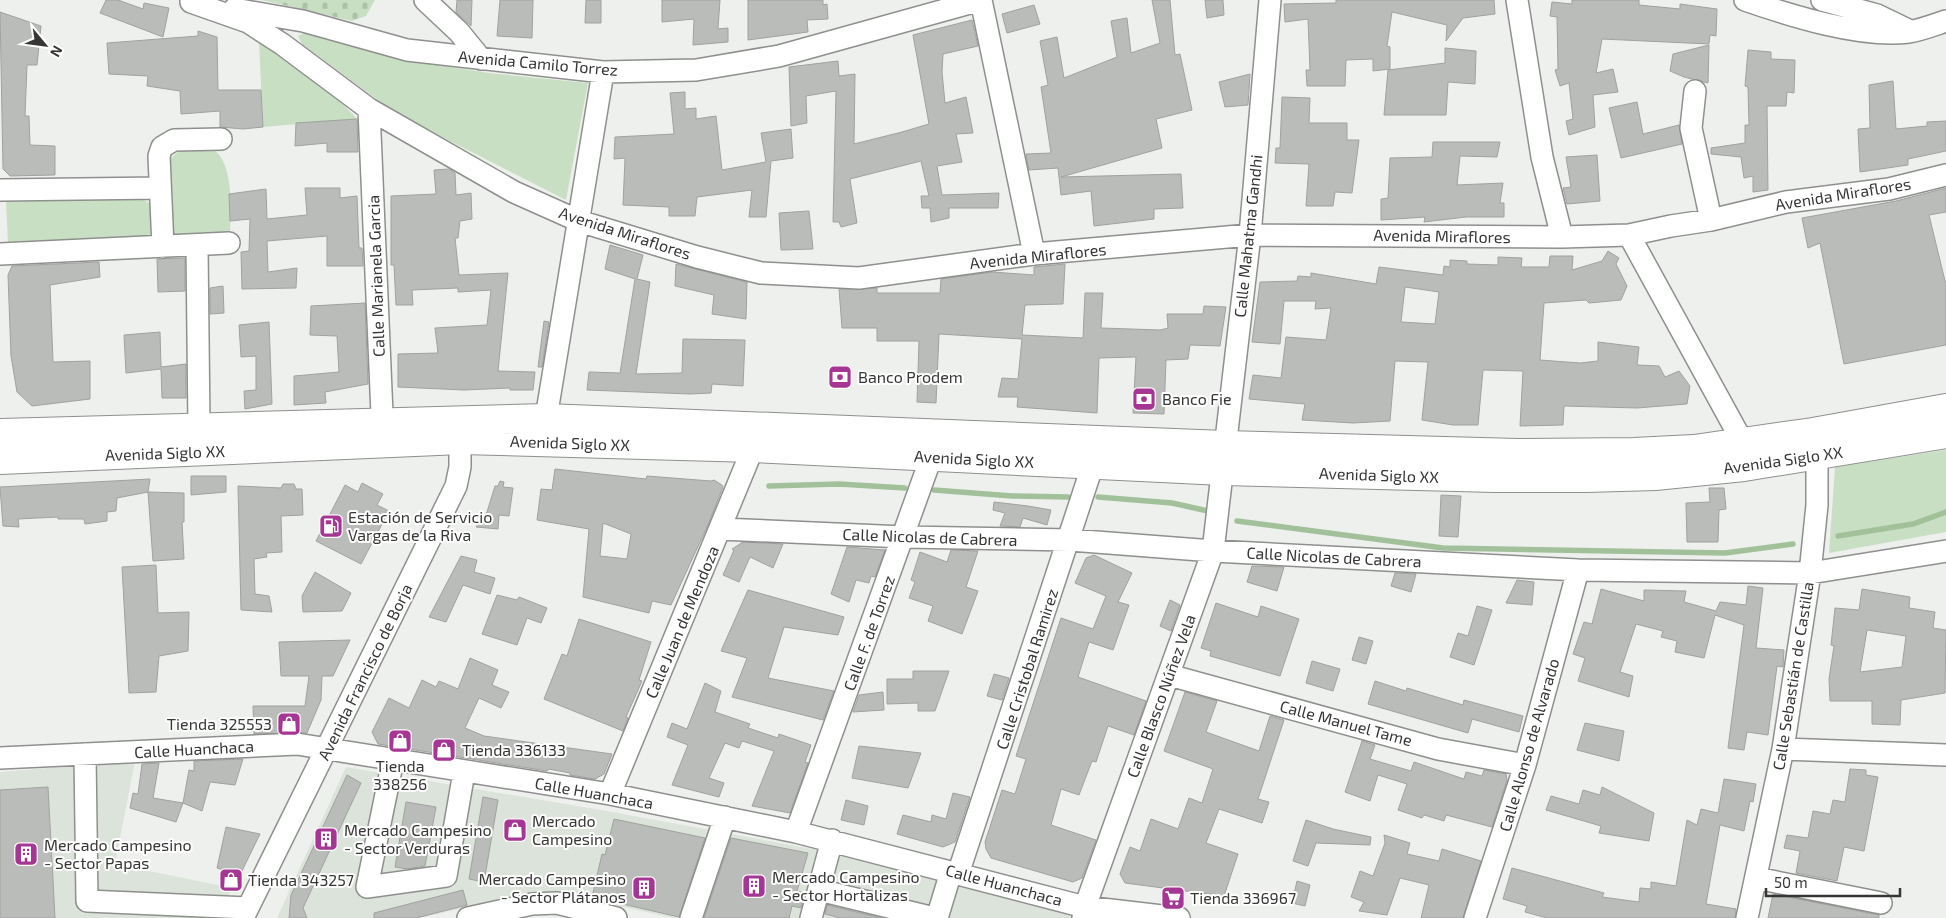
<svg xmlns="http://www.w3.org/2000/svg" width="1946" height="918" viewBox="0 0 1946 918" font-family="'Exo 2',sans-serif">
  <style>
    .built { fill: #dce3da }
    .green { fill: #c9dfc4 }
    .cemetery { fill: url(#cemetery-stones) }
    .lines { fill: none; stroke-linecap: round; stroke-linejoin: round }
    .stream { stroke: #a2c19b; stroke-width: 5.5 }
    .building { fill: #babcb9; stroke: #a0a29f; fill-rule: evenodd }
    .minor-casing { stroke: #8e908d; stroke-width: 24 }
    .highway-casing { stroke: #8e908d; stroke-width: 30 }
    .minor { stroke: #fff; stroke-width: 21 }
    .highway { stroke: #fff; stroke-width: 28 }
    .labels { text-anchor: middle; stroke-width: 4; stroke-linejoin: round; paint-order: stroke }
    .street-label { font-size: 16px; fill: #363735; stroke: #fff }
    .poi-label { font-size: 16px; fill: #363735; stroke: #fff; text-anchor: start }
  </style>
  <defs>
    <pattern id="cemetery-stones" width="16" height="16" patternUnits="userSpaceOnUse" patternTransform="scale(1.25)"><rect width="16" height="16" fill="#c9dfc4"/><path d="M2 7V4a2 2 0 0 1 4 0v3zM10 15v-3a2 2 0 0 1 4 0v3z" fill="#adc0a9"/></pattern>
  </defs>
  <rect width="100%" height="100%" fill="#eef0ed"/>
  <!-- built -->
  <path class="built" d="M135,761L115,864L232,888L218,918H0V772Z
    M346,767L607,811L818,850L1083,918H673L570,895L532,892L420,918H277Z"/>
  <!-- green -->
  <path class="green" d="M306,32L420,62L489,73L588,83L566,200L442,137L383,104L302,44L298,36Z
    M259,42L326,86L357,119L263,127Z
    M211,148C236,162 230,213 230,239L174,236L170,230L167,165C176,146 193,149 211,148Z
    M138,196L152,205L153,231L144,240L8,245L6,200Z
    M1946,450V532L1829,553L1835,467Z"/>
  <!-- cemetery -->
  <path class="cemetery" d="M262,0H375L366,16L352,21Z"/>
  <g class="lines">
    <!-- stream -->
    <path class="stream" d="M769,486L839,484L905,488
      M934,490L1012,496L1068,497
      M1098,497L1172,503L1208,511
      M1237,521L1443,548L1725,553L1793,544
      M1838,536L1913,524L1946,512"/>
  </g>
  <!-- building -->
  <path class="building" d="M106,0H118L143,9L144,3L169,8L163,37L100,13Z
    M457,0H472L471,26L456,12Z
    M500,0H533L532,38L497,36Z
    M586,0H601V23H585Z
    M662,0H720L718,29L728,28V42L693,45L694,19L662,22Z
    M748,0H823V5L827,4L828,19L807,20L808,32L748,40Z
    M1152,0H1170L1175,55L1180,54L1192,110L1156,119L1162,148L1061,177L1181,174L1183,208L1154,209V219L1094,226L1091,191L1061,195L1058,168L1029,170L1026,154L1051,153L1041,87L1048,85L1040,41L1057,37L1064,78L1117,57L1111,21L1127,18L1131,53L1160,43Z
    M1205,0H1223L1224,15L1207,18Z
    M1336,0H1494L1495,14L1463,18L1446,41L1447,25L1392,12L1387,46L1390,47V69L1373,71V59L1346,60L1345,86H1307L1306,70H1310L1308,19L1285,22L1284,4L1336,3Z
    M1572,0H1639V5L1680,9V4L1717,9L1716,36L1710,35L1709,44L1602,39L1596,73L1613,69L1618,92L1593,95L1595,127L1569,135L1566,121L1573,119L1569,83L1560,86L1555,70L1558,69L1557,17L1550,16L1552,2L1572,4Z
    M1034,5L1040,24L1007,33L1002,14Z
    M0,12L41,26L37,65H27L25,116H29L30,145L55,146V175L10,176L3,169Z
    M972,20L978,46L943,54L942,72L945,103L966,97L973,133L956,134L962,162L937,166L942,195L999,193L998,208H949V218L931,222L930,208H922L921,196H929L921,161L850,179L857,223L841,227L839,222H833L836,91L806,96L807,123L791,126L789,67L838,61L839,76L855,74L854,144L902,132L929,124L913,35Z
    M198,31L217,37L218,90H261L263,127L243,129L220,127V111L181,114L180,91L147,86L148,76L109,74L107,43L198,36Z
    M1709,45L1708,83L1684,77L1670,71L1673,54Z
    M1445,48L1476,51L1475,84L1448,82L1446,115H1384L1388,70L1445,63Z
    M1748,50L1771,52V59L1795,60L1794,93L1787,92L1786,106H1767L1768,190L1753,192V176L1744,178L1741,157L1711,154V148L1745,143V125H1749L1748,87L1745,86Z
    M1250,74L1248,105L1225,107L1219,82Z
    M1893,81L1896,129L1927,126V122L1946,121V151L1908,159V165L1860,172L1858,129L1870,128L1869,85Z
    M685,92V109L696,108V119L716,116L722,170L766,162L761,133L791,129L793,158L771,161L766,217H749L752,190L697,197L695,216H669V207L623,205L625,158L614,159L615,137L674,134L670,93Z
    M1282,97L1310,98L1309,123H1347V140H1359L1352,193L1335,192L1333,206H1306L1309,164L1275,163L1276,148H1280Z
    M1637,102L1643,134L1679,125L1682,144L1621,158L1609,108Z
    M357,119L358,152H327V143L295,146L296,123Z
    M1433,142H1500L1497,157L1460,156L1457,185L1503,183L1500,203H1504V217H1466L1424,222L1425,217L1381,220V199L1388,198L1390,158L1432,157Z
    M1597,155L1600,201L1567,204L1563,188L1571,187L1566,157Z
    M449,169L455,173L456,195L471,193L472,219L460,221L458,238H455L459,275L508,273L498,371L535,372L533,390H510V388L464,390L398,387V354L438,353L435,328L487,325L491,290L458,292V288L412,290L413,305H396L394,265H391V196L436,194L434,170Z
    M305,188H340V198L357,196L359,248H362L363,266H327V236L267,241L268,272L297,268L296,288L242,289L241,252L249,251L250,219L230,221L229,194L266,189L267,219L307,215Z
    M1946,188V212L1929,215L1946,285V345L1844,364L1820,243L1808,248L1802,218L1896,201Z
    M809,211L813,249L781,250L779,213Z
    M610,245L643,255L637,279L650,282L636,374L682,373L683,339L745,340L743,386L712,384L711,393L690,394L587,390L589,372L620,373L635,279L605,269Z
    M1608,251L1619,258L1616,264L1627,286L1621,300L1589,303L1586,300L1544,303L1540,360L1580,363L1598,361V342L1639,347L1637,365L1659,366L1665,377L1679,371L1690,386L1687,404L1637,408L1564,406L1563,425L1520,426L1523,371L1483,370L1478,425H1453L1422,420L1428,362L1395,361L1390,421L1353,423L1302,420L1305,404L1249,399L1253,375L1281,378L1286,337L1326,340L1331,308L1315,309L1316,301H1284L1280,344L1252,342L1260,282L1297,281L1298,276L1311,277V273L1376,284L1379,267L1443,275L1444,266L1450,267V260L1467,261V264L1498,265V257L1522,258L1521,267H1549L1550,256H1573L1572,270L1602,261ZM1405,287L1439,292L1435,324L1401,322Z
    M185,258V291L158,292L157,259Z
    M99,262L100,277L50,285L53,362L90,361V399L32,406L17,392L11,356L8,275L12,266Z
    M676,264L747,282L746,319L712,314L714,295L675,286Z
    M1065,264L1063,304L1025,305L1022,335L1083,338L1085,293H1103L1101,328L1160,330L1168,328L1167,314H1203L1204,306L1226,307L1220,346L1190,345L1188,359L1166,360L1164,414L1133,413L1136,357L1099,358L1097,413L1017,407L1018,397H998L1002,378L1018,379L1022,339L939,334L936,403L917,402L919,341H877V328H842L839,289L877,288V293H940L941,279L992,272L1034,275V267Z
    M223,286L224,313L210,314V288Z
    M365,303L368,384L325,392L326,403L294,405V376L339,372L337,336L310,335L311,306Z
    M544,321L549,322L542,367H538Z
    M269,322L272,404L245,409L244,391L256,390V356L241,357L239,325Z
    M160,332L161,367L186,364V398H162L161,369L126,373L124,335Z
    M555,469L646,479L647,476L711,481L714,480L722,485L723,487L707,527L671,605L652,601L649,613L583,597L589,529L537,520L541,489L552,490ZM603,523L631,534L627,559L600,556Z
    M191,476H226V492L191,495Z
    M150,479L148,492L117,498L116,511L107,512V521L85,524L84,519H58V517L18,519L19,527L3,526L0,487Z
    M500,481L504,482L503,487L513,488L509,516L499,515L498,529L476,527L487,512L495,486H498Z
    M362,483L383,494L377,505L389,511L361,564L316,541L345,485L358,492Z
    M283,484H294L296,489H302L303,515L281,516L282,552L266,553L267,557L254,559L255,594L269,596L272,612L241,610L238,486L281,488Z
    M1709,488H1724L1726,509L1719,510L1718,542H1687L1686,503L1710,502Z
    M148,492L184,493V522H182L184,559L153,561Z
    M1441,495L1461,496L1458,537L1439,536Z
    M994,502L1028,506L1051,510L1047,525L1023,518L1020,527L1000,526L1005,513L993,510Z
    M743,542L783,544L773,568L750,557L739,582L723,575L734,550L732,549Z
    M847,547L885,550L875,577L871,576L869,583L856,580L849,602L831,594Z
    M951,550L978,551L966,587L978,591L962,634L928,621L933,606L909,598L915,582L911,580L920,552L947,562Z
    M1094,555L1132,573L1118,602L1129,605L1113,650L1089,642L1078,677L1146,701L1134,735L1108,726L1096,762L1092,761L1079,795L1061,789L1051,825L1096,840L1082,878L1073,882L991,858L986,849L985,842L1002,790L1015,794L1026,759L1016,756L1061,618L1093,629L1106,596L1075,583L1086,558Z
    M461,556L477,560L474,572L495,578L490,594L463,585L446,622L429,617Z
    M156,565L158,613L189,612L188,651L159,656L156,692L129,693L122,567Z
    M1252,566L1284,567L1277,591L1247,582Z
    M315,572L351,593L342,611L303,612L302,596Z
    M1395,573L1416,574L1411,592L1391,586Z
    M1517,580L1534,582L1532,605L1506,603Z
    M1748,586L1763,588L1756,648L1784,650L1783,667L1777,666L1768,735L1747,732L1744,750L1728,748L1744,625L1715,615L1704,658L1675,652L1677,641L1661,637L1663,631L1636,624L1620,672L1633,676L1629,697L1578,681L1585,658L1573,654L1584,622L1592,624L1601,589L1644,601V590L1686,591L1684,602L1716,611L1720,602L1746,605Z
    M1862,589L1910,597L1909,608L1935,612L1933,628L1946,630L1945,693L1901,700L1900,725L1872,724V701H1830L1829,679L1834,646L1831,645L1835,608L1859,610ZM1867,630L1906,636L1902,667L1860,672Z
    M748,590L844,617L838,635L784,627L768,678L834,691L823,720L732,697L747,658L721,651Z
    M497,595L517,600L519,597L547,608L541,623L527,618L517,645L482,634Z
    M1170,600L1180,605L1171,631L1160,626Z
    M1216,603L1258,617L1261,606L1299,619L1280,676L1210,656L1211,651L1201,648Z
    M1477,606L1492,610L1474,665L1450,657L1458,633L1468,636Z
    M579,619L651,642L639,680L642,681L626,717L628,718L623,731L544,699L562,654L567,656Z
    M1359,637L1373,641L1366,664L1352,660Z
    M350,640L333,676H322L321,700L307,733L254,734L253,706H305L309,676H281L279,642Z
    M470,658L498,670L492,685L509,692L501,708L479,698L465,728L484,736L612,754L604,774L595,779L570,775V773L549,769L547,771L378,744L372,732L389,698L409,708L422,680L436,687L439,681L458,689Z
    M1312,661L1340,669L1333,691L1306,683Z
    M913,671H949L935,711H918V703L887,704V679H913Z
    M994,674L1009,678L1002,700L987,696Z
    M1375,681L1406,691L1407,688L1463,705L1464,700L1523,716L1519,732L1472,719L1468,733L1368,704Z
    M705,683L721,691L715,712L750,724L748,728L778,738L779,734L811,745L805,762L808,763L790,813L752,806L774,751L742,741L739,748L725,743L709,778L724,783L719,797L672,785L688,745L667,737L672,723L687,729Z
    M883,692L884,710L853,712L859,695Z
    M1185,692L1217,701L1206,732L1259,751L1270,716L1284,720L1258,799L1269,802L1262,823L1219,809L1206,843L1238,854L1224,896L1125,883L1120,874L1130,847L1140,851L1151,819L1178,829L1189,798L1202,803L1213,769L1164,751Z
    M1585,723L1624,731L1619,761L1577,750Z
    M1362,741L1375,745L1370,759L1411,771L1414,762L1464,779L1466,772L1482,776L1484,770L1506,774L1507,780L1492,827L1446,815L1444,821L1424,815L1422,818L1398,810L1407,784L1378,775L1370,801L1345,792Z
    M859,746L921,753L908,788L852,778Z
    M243,759L235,785L210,782L202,811L183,803L189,770L194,771V761Z
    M159,763L153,798L183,803L176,822L130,808L133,793L138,794L142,764Z
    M1850,769L1866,770V775L1878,777L1864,851L1844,847L1837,881L1796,873L1800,851L1784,848L1787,835L1808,838L1813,811L1830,814L1833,800L1845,802Z
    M347,775L361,783L303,908L307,918H289L291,895Z
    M1724,779L1756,784L1753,802L1750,801L1744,831L1720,825L1706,904L1736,909L1735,918H1547L1525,912L1527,906L1503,899L1512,868L1604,893L1602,897L1639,902L1640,888L1651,889V882L1676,886L1687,820L1697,825L1701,809L1718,813Z
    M48,787L55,918H0V790Z
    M1602,787L1654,813L1649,841L1599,833L1601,826L1546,810L1551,796L1579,804L1583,790L1600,795Z
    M953,793L970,797L955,842L943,847L897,834L903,815L931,822L932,815L946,819Z
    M483,797L498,800L484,882L469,879Z
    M846,800L868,806L864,825L841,820Z
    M406,802L436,807L425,866L407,869L395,867Z
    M614,819L705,838L679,917L592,897L602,854L605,855Z
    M1306,820L1333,829L1371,837L1370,845L1316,843L1308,866L1293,861Z
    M226,827L260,834L240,875L217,868Z
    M1384,835L1410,843L1407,854L1439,861L1442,849L1481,861L1463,918H1421L1429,885L1400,878L1387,915L1359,911L1364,902L1351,897L1360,871L1373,876L1385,843Z
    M731,838L808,853L797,891L805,893L801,908L792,906L789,918H704Z
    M1297,881L1310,885L1305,906L1292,903Z
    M463,890L467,905L416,918H374V913Z
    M1773,894L1879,915V918H1768Z
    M827,905L881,918H840L825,914Z"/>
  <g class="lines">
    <!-- minor casing -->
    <g class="minor-casing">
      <path id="minor" d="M425,0L459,32L481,59
        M981,0L1034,254
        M1517,0L1542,157L1562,237
        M1745,0C1791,16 1861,38 1909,32C1921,30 1934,25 1946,21
        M1822,0L1877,15L1908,30
        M191,2L248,22L282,44L369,109L514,192L579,221L697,257L761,273L859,278L1034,254L1250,235L1562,237L1629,235L1671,226L1711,220L1786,202L1889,189L1946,175
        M234,9L303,21L407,50L603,72L696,70L779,56L981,0
        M1695,91L1691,128L1711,220
        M369,109L383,438
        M0,190L160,188
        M1629,235L1742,441
        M197,246L199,427
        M163,247L159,156L162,147L174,140L221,139
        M0,254L229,243
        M546,418L603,72
        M721,529L904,537L1070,540L1213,551L1578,570L1810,573L1946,551
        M1169,675L1438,749L1525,765
        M1783,749L1946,755
        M85,754L87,901L248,908
        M0,758L297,744L610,794L796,832L1085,907L1179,918
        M393,760L367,887L446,876L464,772
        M610,794L753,448
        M796,832L936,444
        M958,874L1093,464
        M1756,878L1881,903
        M819,890L934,918
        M243,918L456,486L460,467V424
        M468,918L532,904L557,903L616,918
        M691,918L725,817
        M811,918L832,840
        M937,918L951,872
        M1083,918L1085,907L1213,551L1250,235L1270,0
        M1475,918L1525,765L1578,570
        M1747,918L1783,749L1810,573L1817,505V457L1814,440"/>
    </g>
    <!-- highway casing -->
    <g class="highway-casing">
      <path id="highway" d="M0,433L546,418L1225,445L1518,453L1634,452L1694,449L1813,432L1946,408
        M0,460L461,440L753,448L1223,471L1495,478H1586L1655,476L1744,467L1946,434"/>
    </g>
    <!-- minor -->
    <use href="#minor" class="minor"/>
    <!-- highway -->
    <use href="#highway" class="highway"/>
  </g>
  <!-- icons -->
  <defs>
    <g id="bank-square" transform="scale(1.25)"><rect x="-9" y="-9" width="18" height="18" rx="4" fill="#a63693" stroke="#fff"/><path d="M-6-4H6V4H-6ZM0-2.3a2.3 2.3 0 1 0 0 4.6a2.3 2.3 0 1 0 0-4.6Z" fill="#fff"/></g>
    <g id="fuel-square" transform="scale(1.25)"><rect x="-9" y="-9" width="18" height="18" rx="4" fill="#a63693" stroke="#fff"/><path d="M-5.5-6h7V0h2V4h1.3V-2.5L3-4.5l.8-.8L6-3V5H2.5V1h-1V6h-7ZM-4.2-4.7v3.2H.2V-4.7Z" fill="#fff"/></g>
    <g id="shop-square" transform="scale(1.25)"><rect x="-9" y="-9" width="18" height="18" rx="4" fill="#a63693" stroke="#fff"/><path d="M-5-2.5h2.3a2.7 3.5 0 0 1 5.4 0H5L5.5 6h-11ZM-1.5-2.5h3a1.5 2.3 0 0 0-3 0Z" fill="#fff"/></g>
    <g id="building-square" transform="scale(1.25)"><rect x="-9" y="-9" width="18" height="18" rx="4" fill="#a63693" stroke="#fff"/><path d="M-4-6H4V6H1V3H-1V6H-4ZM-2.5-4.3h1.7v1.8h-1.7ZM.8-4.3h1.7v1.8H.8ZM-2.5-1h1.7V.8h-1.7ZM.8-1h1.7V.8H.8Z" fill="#fff"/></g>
    <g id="supermarket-square" transform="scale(1.25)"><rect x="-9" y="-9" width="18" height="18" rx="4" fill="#a63693" stroke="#fff"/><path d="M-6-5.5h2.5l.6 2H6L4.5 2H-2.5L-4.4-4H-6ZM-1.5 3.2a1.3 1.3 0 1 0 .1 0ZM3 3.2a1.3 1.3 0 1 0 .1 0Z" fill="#fff"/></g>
  </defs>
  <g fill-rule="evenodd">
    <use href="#bank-square" x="840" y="377"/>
    <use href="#bank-square" x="1144" y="399"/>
    <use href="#fuel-square" x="331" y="526"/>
    <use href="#shop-square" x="289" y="724"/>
    <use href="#shop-square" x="400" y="741"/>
    <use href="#shop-square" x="444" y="750"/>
    <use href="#shop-square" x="515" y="830"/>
    <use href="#building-square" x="326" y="839"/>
    <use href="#building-square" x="26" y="854"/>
    <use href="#shop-square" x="231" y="880"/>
    <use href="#building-square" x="754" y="886"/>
    <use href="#building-square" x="644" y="888"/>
    <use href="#supermarket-square" x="1173" y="898"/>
  </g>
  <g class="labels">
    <!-- street labels -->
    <g class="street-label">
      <text transform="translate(538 63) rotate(5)" y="6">Avenida Camilo Torrez</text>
      <text transform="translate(1843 194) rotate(-9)" y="6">Avenida Miraflores</text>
      <text transform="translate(625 233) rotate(18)" y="6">Avenida Miraflores</text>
      <text transform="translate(1248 236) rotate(-84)" y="6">Calle Mahatma Gandhi</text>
      <text transform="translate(1442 236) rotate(1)" y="6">Avenida Miraflores</text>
      <text transform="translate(1038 256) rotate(-6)" y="6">Avenida Miraflores</text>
      <text transform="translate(376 276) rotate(-92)" y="6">Calle Marianela Garcia</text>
      <text transform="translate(570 443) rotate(2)" y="6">Avenida Siglo XX</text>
      <text transform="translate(165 453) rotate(-2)" y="6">Avenida Siglo XX</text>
      <text transform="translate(974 459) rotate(3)" y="6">Avenida Siglo XX</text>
      <text transform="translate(1783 460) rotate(-8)" y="6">Avenida Siglo XX</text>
      <text transform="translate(1379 475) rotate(2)" y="6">Avenida Siglo XX</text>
      <text transform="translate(930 537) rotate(2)" y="6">Calle Nicolas de Cabrera</text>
      <text transform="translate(1334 557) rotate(3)" y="6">Calle Nicolas de Cabrera</text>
      <text transform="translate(682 622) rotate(-67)" y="6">Calle Juan de Mendoza</text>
      <text transform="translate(869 633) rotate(-70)" y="6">Calle F. de Torrez</text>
      <text transform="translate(1027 669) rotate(-72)" y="6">Calle Cristobal Ramirez</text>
      <text transform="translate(365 672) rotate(-64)" y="6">Avenida Francisco de Borja</text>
      <text transform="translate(1793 676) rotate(-81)" y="6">Calle Sebastián de Castilla</text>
      <text transform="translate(1161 696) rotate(-70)" y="6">Calle Blasco Núñez Vela</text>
      <text transform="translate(1346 723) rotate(15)" y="6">Calle Manuel Tame</text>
      <text transform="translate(1529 745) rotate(-74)" y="6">Calle Alonso de Alvarado</text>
      <text transform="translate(194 749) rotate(-3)" y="6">Calle Huanchaca</text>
      <text transform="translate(594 793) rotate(10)" y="6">Calle Huanchaca</text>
      <text transform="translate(1004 885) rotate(15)" y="6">Calle Huanchaca</text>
    </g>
    <!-- poi labels -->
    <g class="poi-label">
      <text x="858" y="383">Banco Prodem</text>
      <text x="1162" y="405">Banco Fie</text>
      <text x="348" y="523">Estación de Servicio<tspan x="348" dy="18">Vargas de la Riva</tspan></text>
      <text x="272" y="730" text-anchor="end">Tienda 325553</text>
      <text x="462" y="756">Tienda 336133</text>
      <text x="400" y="772" text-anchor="middle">Tienda<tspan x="400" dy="18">338256</tspan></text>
      <text x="532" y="827">Mercado<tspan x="532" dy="18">Campesino</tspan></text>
      <text x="344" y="836">Mercado Campesino<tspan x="344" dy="18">- Sector Verduras</tspan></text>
      <text x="44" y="851">Mercado Campesino<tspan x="44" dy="18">- Sector Papas</tspan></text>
      <text x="772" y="883">Mercado Campesino<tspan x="772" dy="18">- Sector Hortalizas</tspan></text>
      <text x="626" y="885" text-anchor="end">Mercado Campesino<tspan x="626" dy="18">- Sector Plátanos</tspan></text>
      <text x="248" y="886">Tienda 343257</text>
      <text x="1190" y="904">Tienda 336967</text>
    </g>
  </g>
  <!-- north arrow -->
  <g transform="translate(45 45) rotate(119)" stroke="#ffffff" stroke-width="4" paint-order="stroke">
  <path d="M0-4L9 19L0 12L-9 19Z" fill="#363735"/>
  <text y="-8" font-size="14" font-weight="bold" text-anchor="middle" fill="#363735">N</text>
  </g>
  <!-- scale -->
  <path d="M1766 888v8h134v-8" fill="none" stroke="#363735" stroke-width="2.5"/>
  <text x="1774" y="888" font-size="15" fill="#363735" stroke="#ffffff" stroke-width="4" paint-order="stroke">50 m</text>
</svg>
